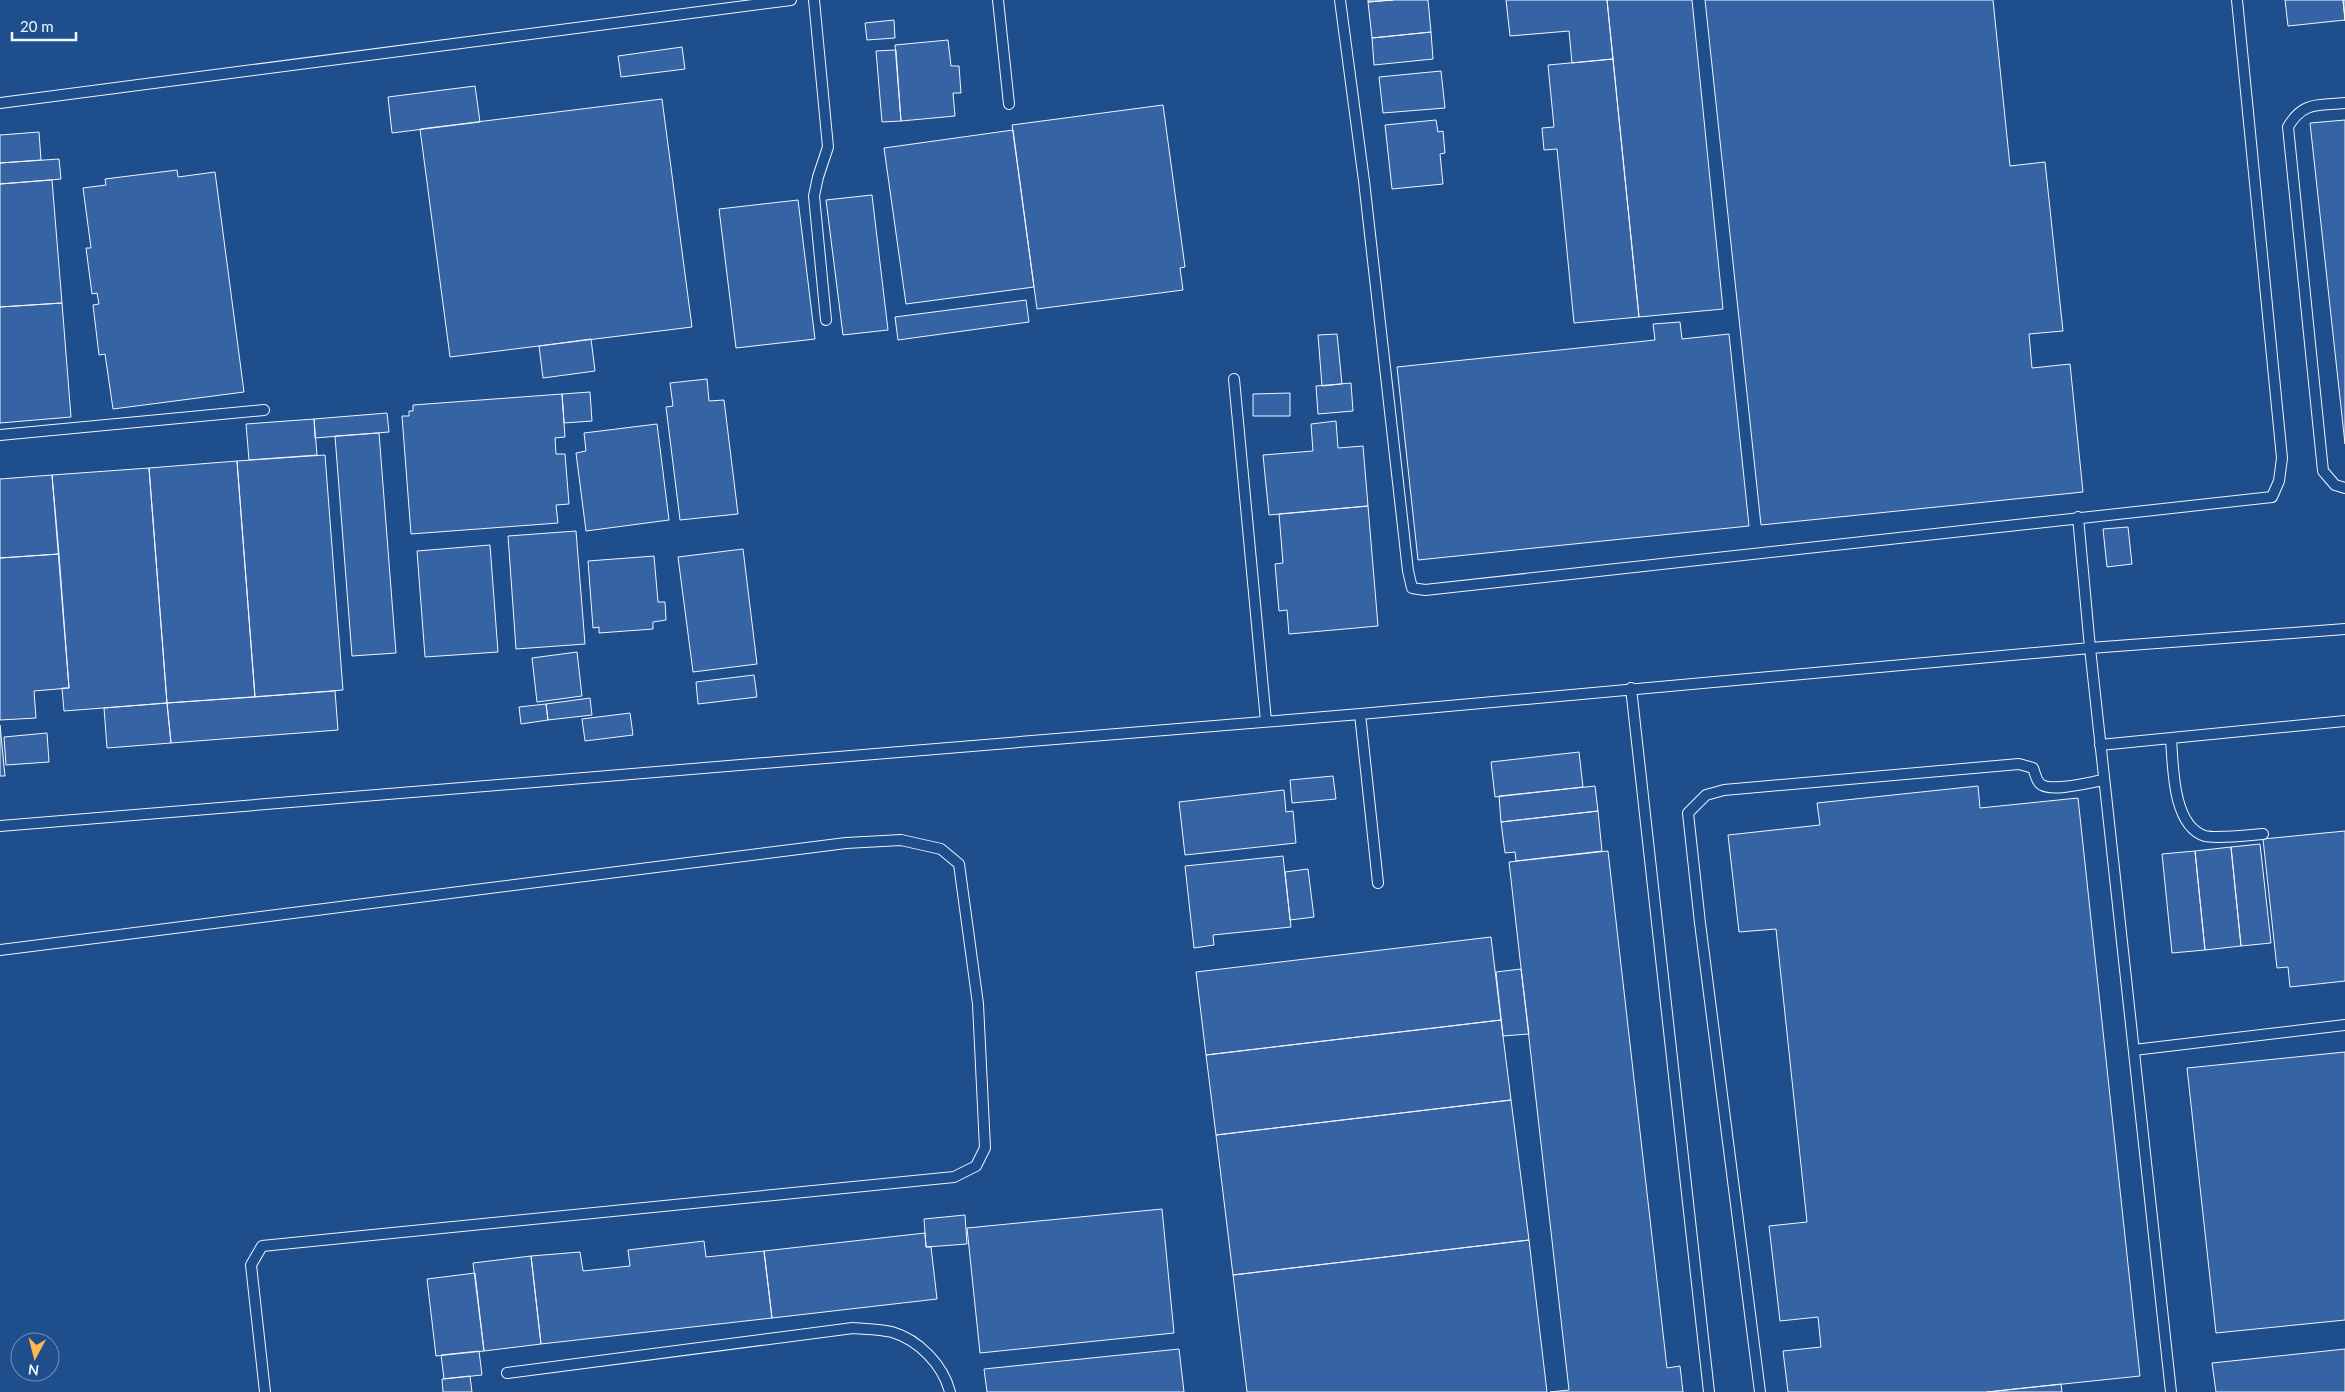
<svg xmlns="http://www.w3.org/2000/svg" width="2345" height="1392" viewBox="0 0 2345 1392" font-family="Lato,sans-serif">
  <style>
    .building { fill: #3563a3; stroke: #f2f6ff }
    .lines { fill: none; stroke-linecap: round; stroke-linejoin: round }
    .lane-casing { stroke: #f2f6ff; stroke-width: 12 }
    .lane { stroke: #1f4e8c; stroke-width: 10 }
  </style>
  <rect width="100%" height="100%" fill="#1f4e8c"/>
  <!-- building -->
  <path class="building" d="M1368,0H1393L1368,2Z
    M1393,0H1428L1431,32L1372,38L1368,2Z
    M1506,0H1607L1613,59L1572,63L1569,31L1510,36Z
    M1607,0H1692L1723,309L1639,317Z
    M1705,0H1993L2010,166L2045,162L2063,331L2029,334L2032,368L2070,364L2083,492L1761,525Z
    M2285,0H2343L2345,20L2288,26Z
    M2343,0H2345V21V20Z
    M894,20L895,38L867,40L865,23Z
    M1431,32L1433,59L1374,65L1372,38Z
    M948,40L951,66H959L961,93H953L955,116L901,121L895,45Z
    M682,47L685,69L621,77L618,56Z
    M896,50L901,121L882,122L876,51Z
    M1613,59L1639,317L1574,323L1557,149L1544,150L1542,128L1554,127L1548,65Z
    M1441,71L1445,108L1383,113L1379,77Z
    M475,86L480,122L392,133L388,97Z
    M662,99L692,327L450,357L420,129Z
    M1163,105L1185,267L1180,268L1183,290L1037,309L1012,125Z
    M1436,120L1438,132L1443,131L1445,153L1440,154L1443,184L1392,189L1385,125Z
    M2345,120V444L2310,123Z
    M1013,130L1034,287L906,304L884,148Z
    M39,132L41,160L0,163V135Z
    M59,159L61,179L0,184V163Z
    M177,170L178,177L215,172L244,392L113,409L105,354L99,355L93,305L99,304L97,293L92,294L86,248H91L83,188L106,185L105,179Z
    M52,180L62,303L0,307V184Z
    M872,195L888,330L843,335L826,200Z
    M798,200L815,339L736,348L719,209Z
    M1026,300L1029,322L898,340L895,317Z
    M62,303L71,417L0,423V307Z
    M1680,322L1682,339L1729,334L1749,526L1418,560L1397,367L1655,340L1653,324Z
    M1337,334L1342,384L1322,386L1318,335Z
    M591,339L595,371L543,378L539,346Z
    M707,379L709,401L724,400L738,514L680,520L666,407L673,406L670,383Z
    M1351,383L1353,411L1318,414L1316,386Z
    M590,392L592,421L564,423L562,394Z
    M1290,393V416H1253V394Z
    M562,394L565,437L555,438L556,454H565L569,504L556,505L558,523L411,534L402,416H409V411H413V405Z
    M387,413L389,432L315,438L314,419Z
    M314,419L317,455L249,460L246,424Z
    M1336,421L1338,448L1363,446L1368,506L1269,515L1263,455L1313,451L1311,424Z
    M657,424L669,520L586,531L576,453L586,451L584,433Z
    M379,433L396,653L352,656L335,436Z
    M325,455L343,690L255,697L237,461Z
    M237,461L255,697L167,703L149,468Z
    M149,468L167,703L64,711L62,688H69L52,475Z
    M52,475L59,554L0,558V479Z
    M1368,506L1378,626L1289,634L1287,610L1279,611L1275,564L1283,563L1279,514Z
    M2128,527L2132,564L2107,567L2103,529Z
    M576,531L585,644L516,649L508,536Z
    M490,545L498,652L425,657L417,551Z
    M743,549L757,664L693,672L678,557Z
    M59,554L69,688L34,691L36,718L0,720V558Z
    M654,556L658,602H665L666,620L653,622V629L599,633V627L593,628L588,561Z
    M577,652L582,696L537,702L532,658Z
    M754,675L757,697L698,704L696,682Z
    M335,691L338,730L171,743L167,703Z
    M590,698L592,715L548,720L546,704Z
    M167,703L171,743L107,748L104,708Z
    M546,704L548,720L521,724L519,707Z
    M630,713L633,735L585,741L582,719Z
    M0,725L5,776H0Z
    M47,733L49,762L6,765L4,737Z
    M1579,752L1583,787L1495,797L1491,762Z
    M1333,776L1336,799L1292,803L1290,780Z
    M1595,786L1598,811L1501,822L1499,796Z
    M1978,786L1980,808L2078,798L2140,1376L1987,1392H1788L1783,1351L1821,1347L1818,1317L1780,1321L1769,1226L1807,1222L1776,929L1739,932L1728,835L1820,825L1817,803Z
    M1284,790L1286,812L1293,811L1296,843L1185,855L1179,802Z
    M1598,811L1602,851L1516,861L1515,852L1505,853L1501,822Z
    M2345,831V981L2290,987L2288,967L2277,968L2263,839Z
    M2260,844L2271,943L2241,946L2231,847Z
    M2231,847L2241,946L2205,950L2195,851Z
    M1608,851L1667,1368L1680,1366L1683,1392H1550L1569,1390L1509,862Z
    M2195,851L2205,950L2172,953L2162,854Z
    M1283,856L1291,927L1213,935L1214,945L1194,948L1185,866Z
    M1308,869L1314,917L1290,920L1285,872Z
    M1491,937L1501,1020L1206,1055L1196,972Z
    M1521,969L1529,1034L1503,1036L1496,972Z
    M1501,1020L1511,1100L1216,1135L1206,1055Z
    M2345,1052V1320L2216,1333L2187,1068Z
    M1511,1100L1529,1240L1233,1275L1216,1135Z
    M1162,1209L1174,1333L980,1353L967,1228Z
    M965,1215L967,1244L926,1247L924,1219Z
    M925,1233L926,1247H931L937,1299L772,1318L764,1251Z
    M1529,1240L1547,1392H1247L1233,1275Z
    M704,1241L706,1257L764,1251L772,1318L541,1344L531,1256L580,1252L583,1271L630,1266L628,1250Z
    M531,1256L541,1344L484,1351L473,1263Z
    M475,1273L484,1351L436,1356L427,1279Z
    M1179,1349L1184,1392H987L984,1369Z
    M2345,1349V1392H2216L2212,1363Z
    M479,1351L482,1375L444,1379L441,1355Z
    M470,1376L472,1392H443L442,1379Z
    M2061,1384L2062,1392H1987Z"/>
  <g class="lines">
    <!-- lane casing -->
    <g class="lane-casing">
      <path id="lane" d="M814,0L828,147L818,177L814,196L826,320
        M998,0L1009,104
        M1340,0L1364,181L1408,571L1412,588L1425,590L2272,497L2279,481L2282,458L2237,0
        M0,103L791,0
        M2345,103C2318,106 2303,101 2288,127L2323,471L2335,485L2345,488
        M1234,379L1266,721
        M0,435L264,410
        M2078,517L2090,648L2171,1392
        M1631,688L1709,1392
        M1360,714L1378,883
        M2171,738C2173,764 2172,826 2205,836C2216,839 2250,835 2263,834
        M2100,745L2345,721
        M0,826L1360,714L2090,648L2345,629
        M0,950L846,843L901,840L941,849L959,864L978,1004L985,1148L976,1166L954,1177L262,1246L251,1265L265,1392
        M2134,1050L2345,1025
        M507,1373L853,1328C865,1329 880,1329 892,1332C919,1340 943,1365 950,1392
        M1760,1392L1700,923L1688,813L1706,795L1724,790L2019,764L2033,768C2035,773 2037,783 2042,785C2054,792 2090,782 2104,780"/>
    </g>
    <!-- lane -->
    <use href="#lane" class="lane"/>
  </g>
  <!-- north arrow -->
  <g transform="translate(35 1357) rotate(187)"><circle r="24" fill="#1f4e8c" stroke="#7391ba"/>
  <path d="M0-4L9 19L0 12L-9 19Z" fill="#ffb74d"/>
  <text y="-8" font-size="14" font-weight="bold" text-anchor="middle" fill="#f2f6ff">N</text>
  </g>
  <!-- scale -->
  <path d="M12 32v8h64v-8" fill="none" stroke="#f2f6ff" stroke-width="2.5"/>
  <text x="20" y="32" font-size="15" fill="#f2f6ff" stroke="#1f4e8c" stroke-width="4" paint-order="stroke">20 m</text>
</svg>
